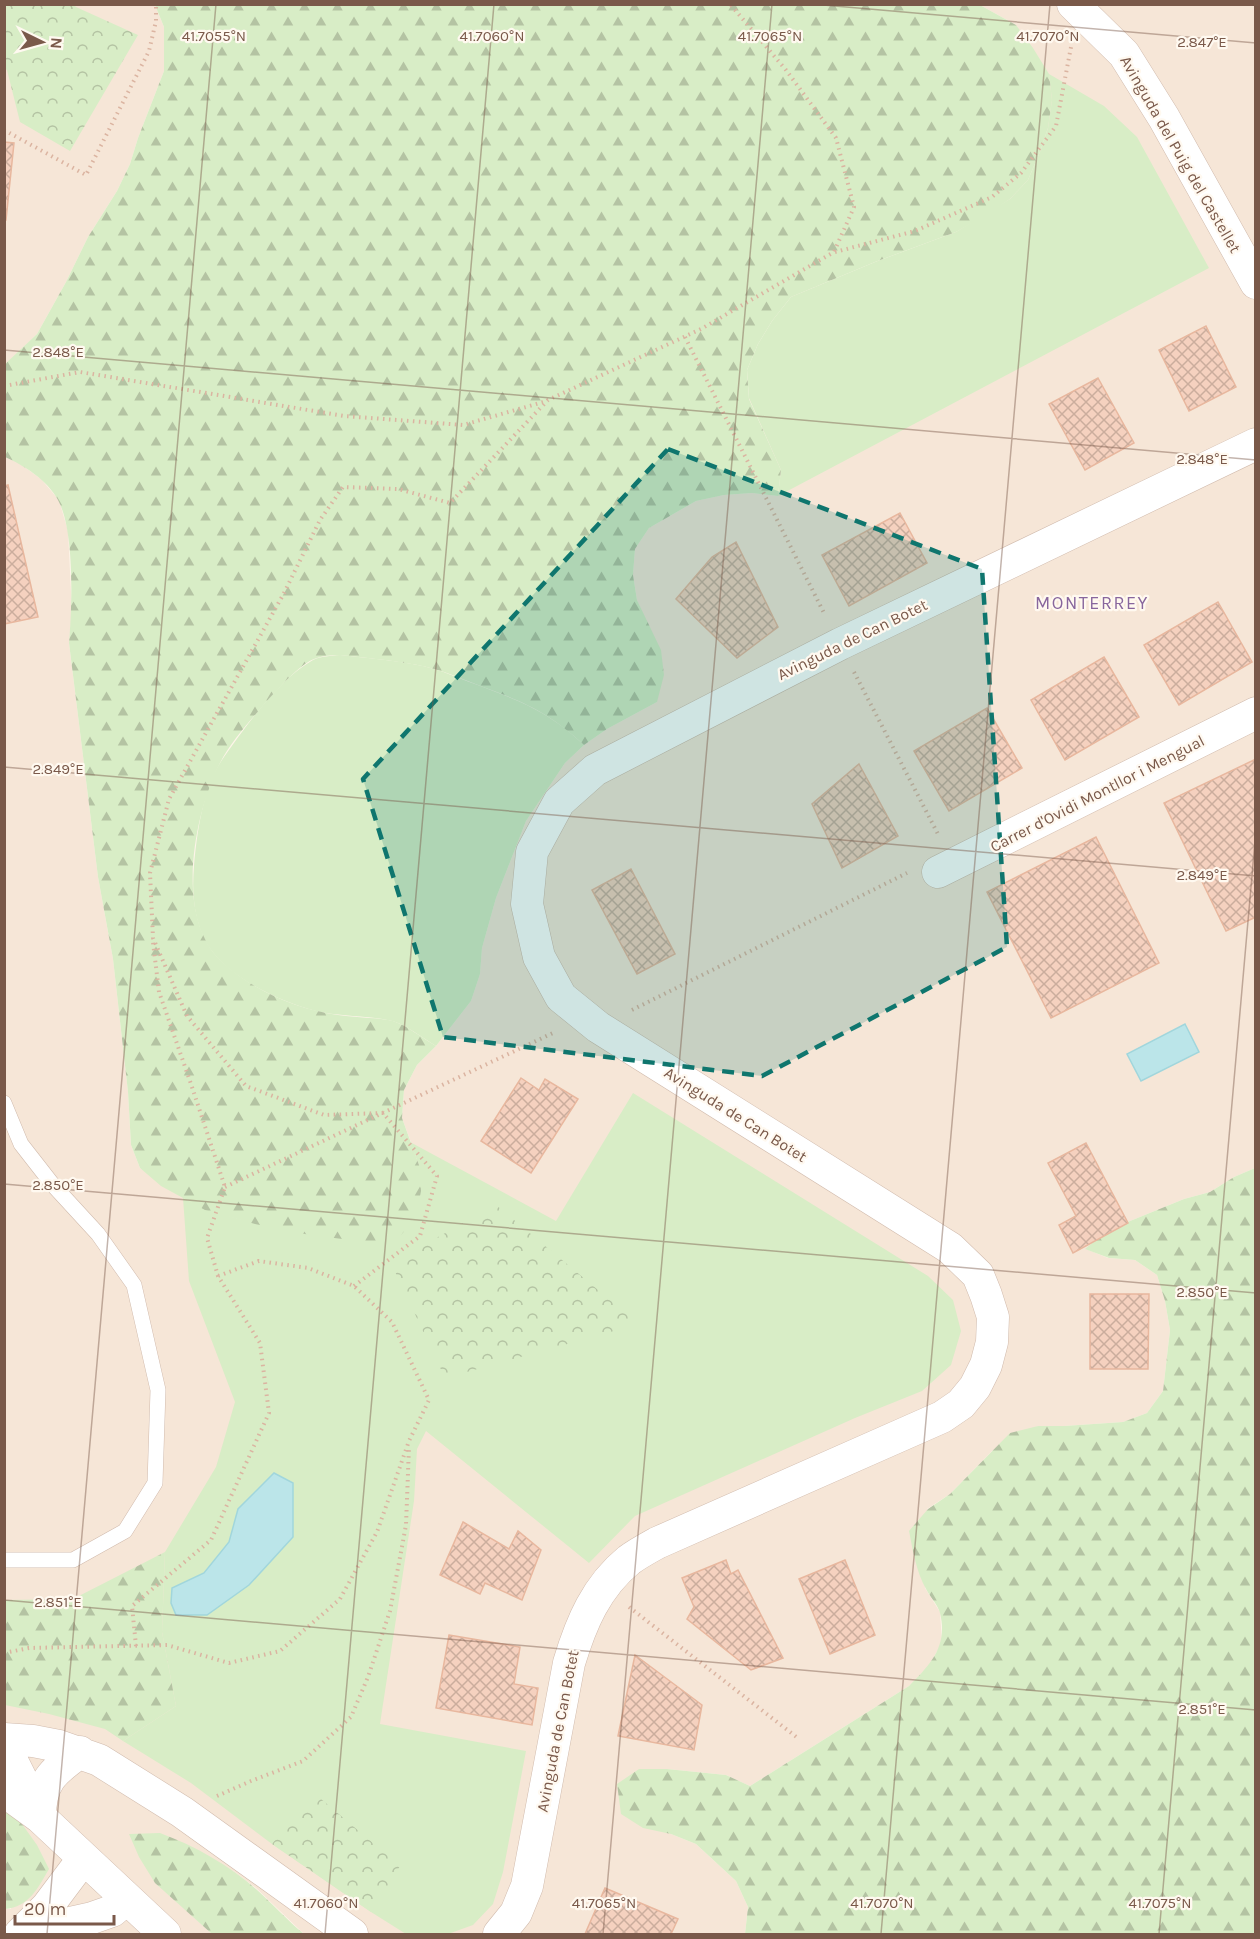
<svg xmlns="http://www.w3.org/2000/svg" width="1260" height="1939" viewBox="0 0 1260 1939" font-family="Karla,sans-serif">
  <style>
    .residential { fill: #f6e6d7 }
    .green { fill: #d8edc6 }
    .forest { fill: url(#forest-firs) }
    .park { fill: url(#park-crowns) }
    .water { fill: #bbe5e9; stroke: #a1d6dc; stroke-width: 1.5 }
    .building { fill: url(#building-cross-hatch); stroke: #e8b79e; stroke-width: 1.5 }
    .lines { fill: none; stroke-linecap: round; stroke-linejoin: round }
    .lane-casing { stroke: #d1bbad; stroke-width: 16 }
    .street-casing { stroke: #d1bbad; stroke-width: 33 }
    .path { stroke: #dbb4a1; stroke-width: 4; stroke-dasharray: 1.5 4.5; stroke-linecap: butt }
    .lane { stroke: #fff; stroke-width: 15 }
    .street { stroke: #fff; stroke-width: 32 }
    .marked { fill: #0f766e; fill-opacity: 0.2; stroke: #0f766e; stroke-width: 4.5; stroke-dasharray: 12 8; stroke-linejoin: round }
    .ticks { fill: none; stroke: #7a594a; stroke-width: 1.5; stroke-opacity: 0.45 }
    .labels { text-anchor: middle; stroke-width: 4.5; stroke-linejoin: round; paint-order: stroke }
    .street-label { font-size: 16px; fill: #7a594a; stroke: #fff9f0 }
    .neighbourhood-label { font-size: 18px; letter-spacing: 1.5px; fill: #88669d; stroke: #fff9f0 }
    .ticks-label { font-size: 15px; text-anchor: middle; fill: #7a594a; stroke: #fff9f0; stroke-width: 4.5; stroke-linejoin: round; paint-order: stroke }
  </style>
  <defs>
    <pattern id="forest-firs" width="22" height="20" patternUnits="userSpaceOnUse" patternTransform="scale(1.5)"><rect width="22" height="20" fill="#d8edc6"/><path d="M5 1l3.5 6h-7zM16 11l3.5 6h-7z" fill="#b4c3a3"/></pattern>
    <pattern id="park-crowns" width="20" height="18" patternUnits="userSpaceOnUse" patternTransform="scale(1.5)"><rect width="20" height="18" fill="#d8edc6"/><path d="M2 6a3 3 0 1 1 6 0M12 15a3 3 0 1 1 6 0" fill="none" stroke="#b4c3a3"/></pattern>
    <pattern id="building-cross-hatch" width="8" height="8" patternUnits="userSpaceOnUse" patternTransform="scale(1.5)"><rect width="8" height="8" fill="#f5d1bf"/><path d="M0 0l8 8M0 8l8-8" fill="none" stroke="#cbad9d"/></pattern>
  </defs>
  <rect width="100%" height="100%" fill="#fef4e9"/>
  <!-- residential -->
  <path class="residential" d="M5,5H155L164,27V71L138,138L130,164L117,191L88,237L66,282L37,334L5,365Z
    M980,5H1255V1168L1234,1177L1210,1192L1184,1199L1108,1230L1086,1249L1108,1258L1135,1260L1157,1275L1165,1301L1170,1330L1163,1391L1147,1413L1123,1422L1064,1426H1038L992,1451L950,1494L927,1509L925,1588L940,1612L942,1642L929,1666L909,1686L750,1786L726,1775L667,1769H639L671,1834L696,1844L736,1881L748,1907L745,1934H304L256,1888L233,1871L175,1900L212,1934H5L4,1909H11L21,1824L4,1799L5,457L19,463L41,479L59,500L68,531L72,612L69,643L98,877L113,959L128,1092L131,1145L140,1168L206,1210L255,1224L310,1235L367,1242L396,1241L419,1164L402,1118L404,1090L417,1065L436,1046L471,1001L480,974L482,948L496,898L526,821L565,763L584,745L607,729L657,702L648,625L637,600L633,575L635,549L649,528L696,501L724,495L752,493L778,496L781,470L749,398L791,297L956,232L1010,199L1028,180L1040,152L1048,128L1016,25Z"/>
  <!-- green -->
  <path class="green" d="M1049,74L1104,106L1137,137L1209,268L778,496L781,470L749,398L747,370L758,344L772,321L791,297L875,262L956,232L1010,199L1028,180L1040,152L1048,128L1052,100Z
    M340,655C367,658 395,660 423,666C441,670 458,678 475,684C520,701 548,711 584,745L565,763L526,821L496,898L482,948L480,974L471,1001L436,1046C424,1039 405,1024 392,1021C367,1015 341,1017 316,1011C278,1001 221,975 204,938C193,915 192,890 194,866C197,832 203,786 224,757C245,727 280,678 313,660C320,656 331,656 340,655Z
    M633,1093L928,1276L953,1300L961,1331L951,1365L922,1391L855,1418L635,1516L589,1563L426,1431L417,1449L414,1501L380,1724L526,1751L503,1872L493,1904L473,1925L448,1934H406L371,1912L272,1844L191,1783L123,1741L176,1706L162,1632L165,1552L216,1467L235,1402L189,1281L183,1198C216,1215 253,1223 289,1230C325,1236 359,1242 395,1241L419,1165L410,1142L556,1221Z"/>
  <!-- forest -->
  <path class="forest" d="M155,5H980L1016,25L1033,48L1049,74L1052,100L1048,128L1040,152L1028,180L1010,199L988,214L956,232L875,262L791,297L772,321L758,344L747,370L749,399L781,470L778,496L752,493L724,495L696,501L649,528L635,549L633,575L637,600L661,650L664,675L657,702L607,729L584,745C549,712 522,701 478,685C467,681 456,676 444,672C420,664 394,661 368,658C351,657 332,652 314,659C299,665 278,689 267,701C251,720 232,740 220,763C194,814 174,916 221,961C252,990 296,1009 338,1015C356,1018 375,1017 393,1021C406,1025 424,1039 436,1046L417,1065L404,1090L402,1118L419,1165L421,1191L416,1217L396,1241L367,1242L310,1235L255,1224L205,1210L161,1186L140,1168L131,1145L128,1092L113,959L98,877L69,643C72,608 75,531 58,500C47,480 25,466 5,457L4,365L37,334L66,282L88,237L117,191L130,164L138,138L164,71V27Z
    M1255,1168V1934H745L748,1907L736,1881L696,1844L671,1834L643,1828L621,1814L617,1784L639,1769H667L726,1775L750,1786L909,1686C931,1664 948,1646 940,1613C938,1605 930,1597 926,1589C916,1571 913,1551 909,1531L928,1509L950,1494L1010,1433L1038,1426H1064L1123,1422L1147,1413L1163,1391L1170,1330L1165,1301L1157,1275L1135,1260L1109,1258L1085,1249L1108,1230L1184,1199L1210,1192L1234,1177Z
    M165,1552L162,1632L176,1706L123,1741L105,1729L49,1714L5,1705V1600L73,1599Z
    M4,1799L37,1845L49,1869C38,1888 29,1907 5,1909Z
    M160,1833C195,1846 229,1865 256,1889C273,1904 287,1920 304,1934H212L155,1883L139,1857L129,1834Z"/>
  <!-- park -->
  <path class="park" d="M4,5H74L76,7L138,35L70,151L20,122L7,70L5,69Z
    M496,1205L639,1324L445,1378L391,1263Z
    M314,1793L400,1866L371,1912L272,1844Z"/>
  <!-- water -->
  <path class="water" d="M1185,1024L1199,1052L1141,1081L1127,1054Z
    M274,1473L293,1483V1537L249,1585L207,1615H176L171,1603L172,1588L204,1573L229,1542L238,1509Z"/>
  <!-- building -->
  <path class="building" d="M4,142L14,143L6,220H4Z
    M1206,326L1236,387L1189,411L1159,350Z
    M1098,378L1134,443L1085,470L1049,404Z
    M8,485L38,617L4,624V486Z
    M900,513L927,563L849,606L822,555Z
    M736,542L778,627L737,658L676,599L712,557Z
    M1218,602L1252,662L1179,705L1144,645Z
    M1104,657L1139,717L1065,760L1031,700Z
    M987,708L1022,768L949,811L914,751Z
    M1256,759V917L1226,931L1164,803Z
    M859,764L898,836L842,868L812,804Z
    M1096,837L1159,963L1051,1018L987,892Z
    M631,869L675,954L637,974L592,890Z
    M521,1078L539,1090L545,1079L578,1099L531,1173L481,1141Z
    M1086,1143L1128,1223L1073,1253L1059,1225L1076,1216L1048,1163Z
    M1090,1294H1149L1148,1369H1090Z
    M463,1522L509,1549L518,1531L541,1550L522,1600L485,1583L480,1594L440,1575Z
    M726,1560L731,1574L738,1570L783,1658L751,1670L687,1619L694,1607L682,1578Z
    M845,1560L875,1635L830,1654L799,1579Z
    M449,1635L520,1647L514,1684L538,1688L532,1725L436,1708Z
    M635,1655L702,1705L694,1750L618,1736Z
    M605,1888L678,1919L671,1934H585Z"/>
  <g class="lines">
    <!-- lane casing -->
    <g class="lane-casing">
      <path id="lane" d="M4,1103L21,1144L53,1185L98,1234L134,1285L158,1390L155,1483L125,1531L73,1560H4"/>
    </g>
    <!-- street casing -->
    <g class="street-casing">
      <path id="street" d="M1073,4L1124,54L1164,118L1256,283
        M938,872L1256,713
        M4,1739L33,1741L59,1746L99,1760L182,1812L352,1934
        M5,1739L10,1757L37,1811
        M4,1791L40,1817L165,1934
        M40,1817C40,1782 52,1772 80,1752
        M20,1934L92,1918L112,1911L126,1899
        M20,1934L47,1907L83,1859
        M499,1934L516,1913L527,1886L569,1663C581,1623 596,1587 629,1560C637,1554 648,1548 657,1543L942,1417L961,1404L975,1387L986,1365L992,1342L993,1317L986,1295L978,1275L950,1248L598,1027L561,997L539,957L527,904L532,852L559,802L595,770L840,644L1256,444"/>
    </g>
    <!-- path -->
    <path class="path" d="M4,130L86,175L149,51L156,21V4
      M835,252L915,231L992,197L1021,173L1056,126L1071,47
      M685,337L825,615
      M4,386L80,372L344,416L463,425L547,401
      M854,672L939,836
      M632,1010L907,873
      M225,1187L553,1033
      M354,1286L420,1236L437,1176L383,1113L324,1115L246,1086L187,1016L153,938L150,873L169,799L283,595L320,520L343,487L398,489L450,503L548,400L701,329L834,252L854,207L836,138L786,70L730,4
      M629,1607L799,1739
      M136,1646L132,1606L211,1540L269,1413L260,1343L218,1276L207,1238L225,1187L191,1084L159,992L153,942
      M4,1653L29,1648L167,1645L229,1663L280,1651L340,1599L377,1532L409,1441L429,1400L392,1322L354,1286L308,1268L259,1261L218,1276
      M217,1796L251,1781L303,1761L351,1717L368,1677L390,1611L406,1525L409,1447"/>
    <!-- lane -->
    <use href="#lane" class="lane"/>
    <!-- street -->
    <use href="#street" class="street"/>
  </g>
  <!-- marked area -->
  <path class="marked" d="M668,449L982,569L1007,947L762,1076L443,1037L363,779Z"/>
  <!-- ticks -->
  <path class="ticks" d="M812,4L1256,43M4,350L1256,460M4,767L1256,876M4,1184L1256,1293M4,1600L1256,1710M47,1934L216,4M325,1934L494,4M603,1934L772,4M881,1934L1050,4M1159,1934L1256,830"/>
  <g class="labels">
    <!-- street labels -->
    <g class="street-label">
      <text transform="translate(1181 154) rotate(60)" y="6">Avinguda del Puig del Castellet</text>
      <text transform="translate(852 639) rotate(-26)" y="6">Avinguda de Can Botet</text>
      <text transform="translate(1097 793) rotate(-27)" y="6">Carrer d'Ovidi Montllor i Mengual</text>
      <text transform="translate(736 1114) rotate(32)" y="6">Avinguda de Can Botet</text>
      <text transform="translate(557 1731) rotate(-79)" y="6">Avinguda de Can Botet</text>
    </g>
    <!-- neighbourhood labels -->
    <g class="neighbourhood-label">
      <text x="1092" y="609">MONTERREY</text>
    </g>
  </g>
  <g class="ticks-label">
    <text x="214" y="41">41.7055°N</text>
    <text x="492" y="41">41.7060°N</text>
    <text x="770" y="41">41.7065°N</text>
    <text x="1048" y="41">41.7070°N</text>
    <text x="1202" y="47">2.847°E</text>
    <text x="58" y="357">2.848°E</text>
    <text x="1202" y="464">2.848°E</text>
    <text x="58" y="774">2.849°E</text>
    <text x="1202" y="880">2.849°E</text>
    <text x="58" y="1190">2.850°E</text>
    <text x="1202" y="1297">2.850°E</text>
    <text x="58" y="1607">2.851°E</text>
    <text x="1202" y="1714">2.851°E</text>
    <text x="326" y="1908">41.7060°N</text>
    <text x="604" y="1908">41.7065°N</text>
    <text x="882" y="1908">41.7070°N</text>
    <text x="1160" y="1908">41.7075°N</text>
  </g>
  <!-- border -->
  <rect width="1260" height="1939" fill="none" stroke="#7a594a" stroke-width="12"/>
  <!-- north arrow -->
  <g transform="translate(42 42) rotate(95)" stroke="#fff9f0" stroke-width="4.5" paint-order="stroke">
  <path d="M0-4.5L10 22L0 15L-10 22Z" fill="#7a594a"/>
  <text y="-9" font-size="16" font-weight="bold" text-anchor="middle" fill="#7a594a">N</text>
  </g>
  <!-- scale -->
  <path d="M15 1915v9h99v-9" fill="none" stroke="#7a594a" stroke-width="3"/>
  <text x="24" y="1915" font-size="18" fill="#7a594a" stroke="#fff9f0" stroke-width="4.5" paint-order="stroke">20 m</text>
</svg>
